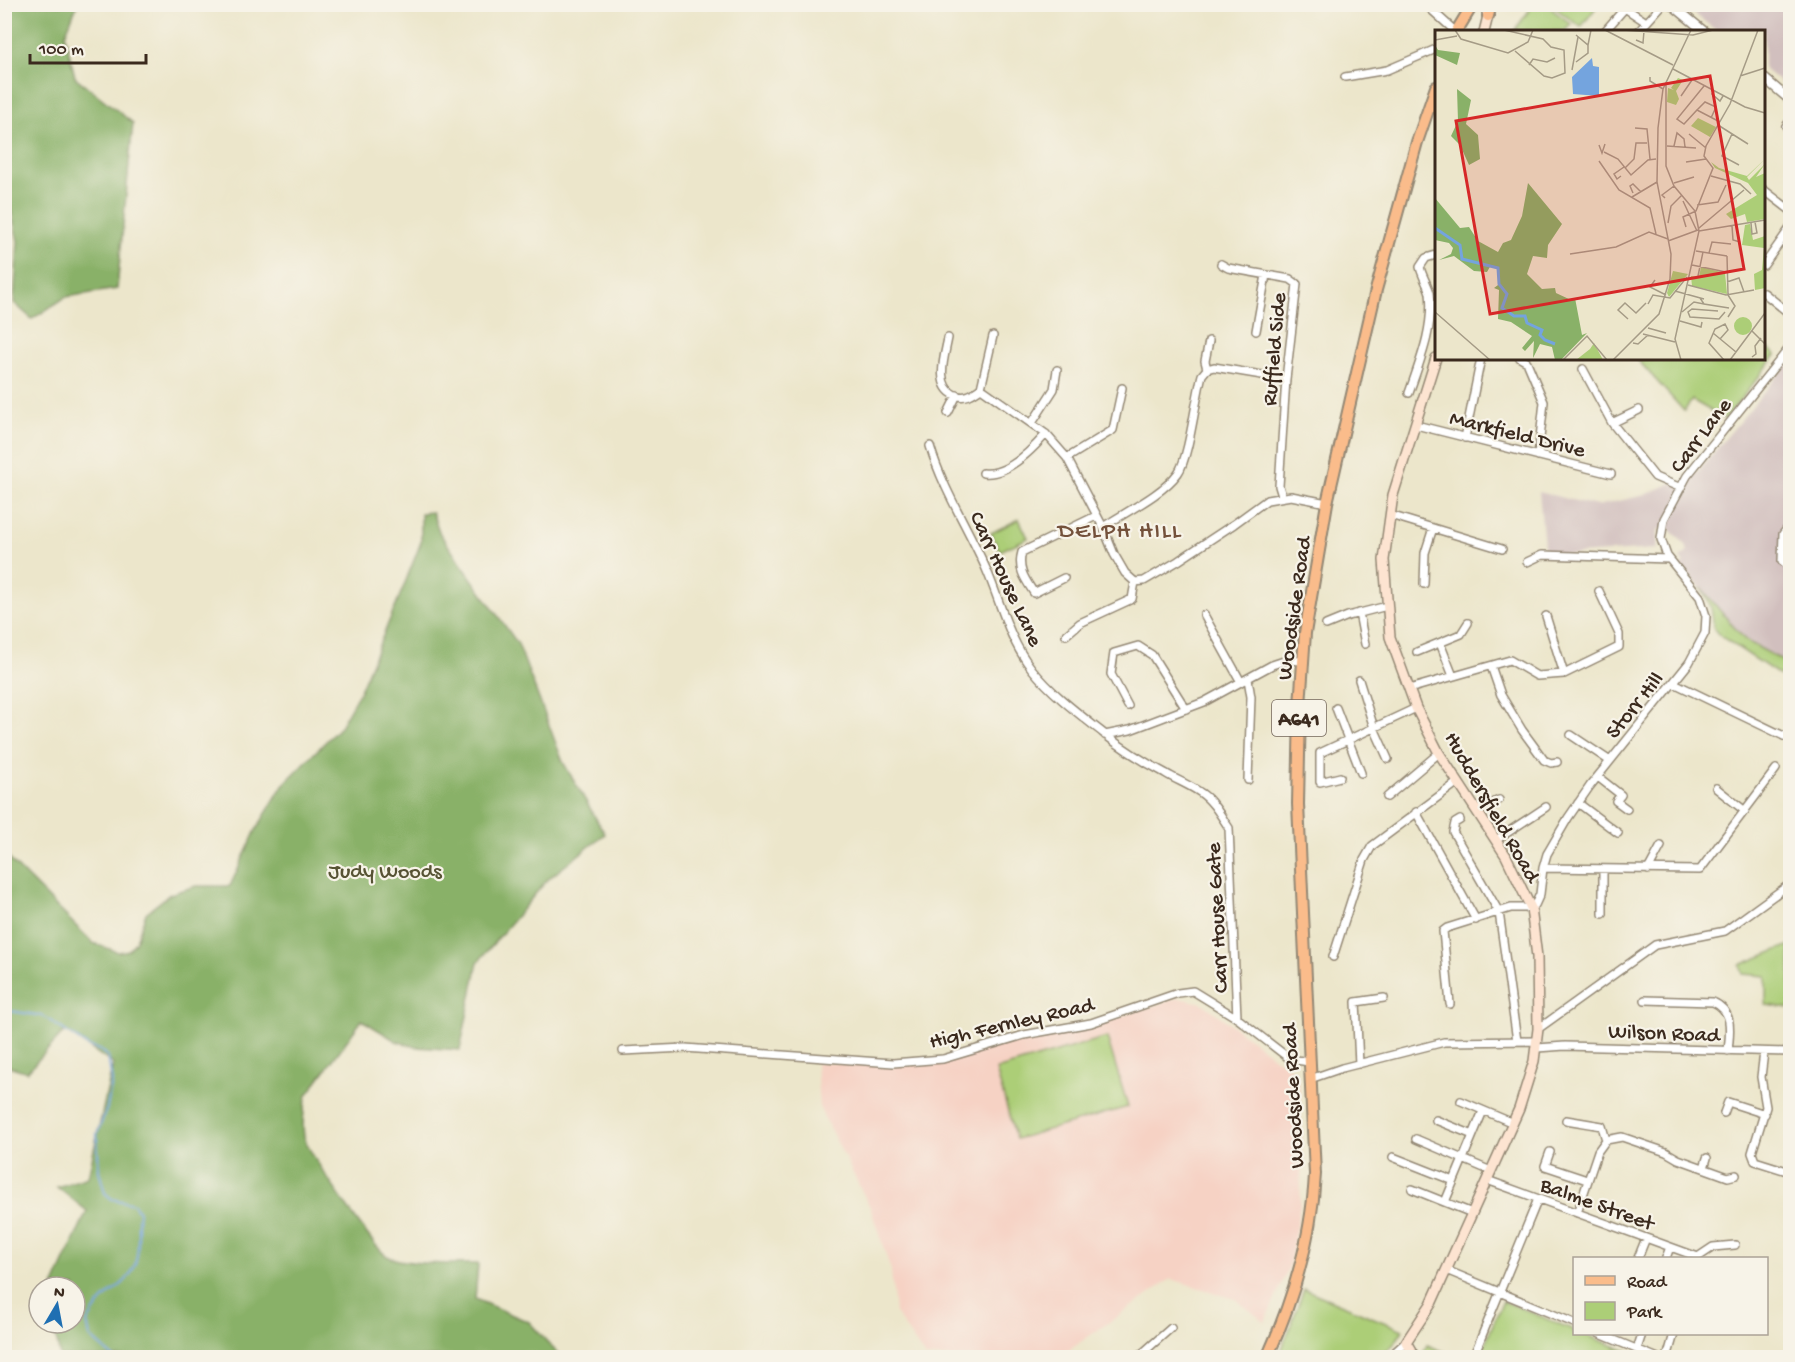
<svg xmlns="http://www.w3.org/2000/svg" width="1795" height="1362" viewBox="0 0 1795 1362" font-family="'Gochi Hand',sans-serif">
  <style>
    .built { fill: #f6d2c4 }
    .industrial { fill: #d1bfbe }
    .green { fill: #acce77; stroke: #747c4a; stroke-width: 1.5 }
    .forest { fill: #89b168; stroke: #626e43; stroke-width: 1.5 }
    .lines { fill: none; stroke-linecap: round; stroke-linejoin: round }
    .stream { stroke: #74a4de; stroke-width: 2 }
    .minor-casing { stroke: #948874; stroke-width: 10 }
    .tertiary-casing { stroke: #948874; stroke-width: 11 }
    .secondary-casing { stroke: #948874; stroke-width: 12 }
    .primary-casing { stroke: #948874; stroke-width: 14 }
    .minor { stroke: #fff; stroke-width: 7 }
    .tertiary { stroke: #fff; stroke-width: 8 }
    .secondary { stroke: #fde4d1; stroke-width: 9 }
    .primary { stroke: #fabc8b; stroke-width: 10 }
    .labels { text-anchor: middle; stroke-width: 4.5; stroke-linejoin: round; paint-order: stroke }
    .shield { fill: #f7f3e8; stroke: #73665b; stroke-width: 1.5 }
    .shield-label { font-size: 21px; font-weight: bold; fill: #3b2a1e }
    .street-label { font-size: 22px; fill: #3b2a1e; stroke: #f7f3e8 }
    .park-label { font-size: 22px; fill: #575334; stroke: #f7f3e8 }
    .neighbourhood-label { font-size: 24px; letter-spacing: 1.5px; fill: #74513b; stroke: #f7f3e8 }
    .inset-river { fill: none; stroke: #74a4de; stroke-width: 3 }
    .inset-road { fill: none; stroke: #a59b86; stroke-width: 1.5 }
    .view { fill: #d62828; fill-opacity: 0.15; stroke: #d62828; stroke-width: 3 }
    .inset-edge { fill: none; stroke: #3b2a1e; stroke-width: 3 }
  </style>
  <rect width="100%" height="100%" fill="#f7f3e8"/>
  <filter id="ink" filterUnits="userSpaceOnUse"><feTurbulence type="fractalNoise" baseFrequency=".0167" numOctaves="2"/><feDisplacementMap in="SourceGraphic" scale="12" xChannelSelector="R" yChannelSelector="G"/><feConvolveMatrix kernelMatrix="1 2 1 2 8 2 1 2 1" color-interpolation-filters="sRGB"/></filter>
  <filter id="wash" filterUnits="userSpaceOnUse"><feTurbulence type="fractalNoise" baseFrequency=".008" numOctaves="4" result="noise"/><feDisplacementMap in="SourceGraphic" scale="24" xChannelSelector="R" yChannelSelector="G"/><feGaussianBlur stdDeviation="1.35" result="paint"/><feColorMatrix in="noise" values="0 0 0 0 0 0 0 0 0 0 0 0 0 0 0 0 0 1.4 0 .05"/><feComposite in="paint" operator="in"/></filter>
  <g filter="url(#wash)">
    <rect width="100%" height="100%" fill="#ece6cb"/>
    <!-- built -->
    <path class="built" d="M1178,998L1202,1003L1296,1073L1300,1093L1302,1152L1300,1204L1290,1265L1265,1322L1235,1299L1171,1279L1059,1357H925L895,1313L891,1270L870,1207L819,1107L816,1063L923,1064L1025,1038L1074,1031Z"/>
    <!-- industrial -->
    <path class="industrial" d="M1683,5H1790V90L1764,69V32L1717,31Z
      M1790,361V665L1745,640L1701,588L1679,567L1684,563L1680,558L1688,552L1686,545L1669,529H1658L1657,549L1545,556L1539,492L1597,506L1645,495L1672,483L1685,487Z"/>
    <!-- green -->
    <path class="green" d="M1534,4L1546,5L1571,24L1565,31H1514Z
      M1551,5L1552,4L1598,5L1581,27Z
      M1764,345L1776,355L1725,419L1692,400L1684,411L1637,359L1764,358Z
      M1019,519L1028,538L1000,551L991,533Z
      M1701,588L1745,640L1790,665V682L1719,635L1714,629L1711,607Z
      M1790,945V1008L1766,1005V976L1743,974L1740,965Z
      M1107,1037L1128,1107L1016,1139L996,1070Z
      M1304,1289L1403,1330L1395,1343L1380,1357H1279Z
      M1503,1301L1574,1330V1334H1584L1642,1357H1479Z
      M1427,1345L1458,1357H1421Z"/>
    <!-- forest -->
    <path class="forest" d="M14,4L77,5L65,35L75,77L133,123L117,289L66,297L32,319L14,303L18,241L5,183V28Z
      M432,512L440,534L518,644L563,762L605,834L547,880L478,962L460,1050L416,1047L396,1041L362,1020L307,1095C304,1108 302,1123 304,1136C306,1150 375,1250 387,1256C406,1266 455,1263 478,1264L475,1299L529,1322L561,1357H60L53,1323H75V1287H53L87,1211L57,1187L88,1177L113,1064L65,1031L27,1072L5,1065V852L13,863L93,943L118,952L129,950L136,941L146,913L170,894L196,886H230L256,830L283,785L339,728L359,693L403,588L421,542V513Z"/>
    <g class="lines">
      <!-- stream -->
      <path class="stream" d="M4,1010L43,1016L89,1047L100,1050L108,1057L112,1081L107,1108L97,1134L99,1171L105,1193L112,1199L134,1204L139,1212C136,1229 141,1246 135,1264C129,1283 116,1287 104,1299C97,1305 92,1315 87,1322L90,1337L114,1358"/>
    </g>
  </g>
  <g filter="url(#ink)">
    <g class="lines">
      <!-- minor casing -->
      <g class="minor-casing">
        <path id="minor" d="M1425,4L1456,32
          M1604,32L1625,8L1646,22
          M1638,32L1663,4
          M1345,77L1387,70L1436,49
          M1790,121L1786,126L1790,130
          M1764,190L1790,210
          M1221,264L1228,268L1290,279L1297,284L1286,379L1279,486L1282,496
          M1764,265L1790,228
          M1764,293L1790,314
          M1256,331L1266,275
          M948,338C945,355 934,386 955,395C966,399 972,394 981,388L993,336
          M1520,358L1527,362L1544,402L1538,456
          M1207,369L1205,361L1209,341
          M1583,369L1612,423L1655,477L1681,488
          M981,388L1046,434L1067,458L1103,527L1114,554L1125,573L1135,582L1144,581L1178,561L1234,524L1267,500L1291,496L1327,503
          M1409,393C1420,361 1434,328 1430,293C1428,285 1422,276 1420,267L1426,258L1436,255
          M948,413L957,395
          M1032,423L1054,389L1057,370
          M1612,423L1639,410
          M1416,425L1611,474
          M1465,438L1481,358
          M930,446C943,490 969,529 987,571C1001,604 1009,640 1032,669C1052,694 1079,714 1103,733C1122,748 1144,762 1165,773C1176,780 1190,785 1201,793C1213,801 1221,816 1229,828L1237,1018
          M1067,458L1113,430L1122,388
          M983,473C1006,476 1032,450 1046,434
          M1390,515L1502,549
          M1790,525L1783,534L1782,561L1790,567
          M1103,527C1125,512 1162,495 1178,473C1189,458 1196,397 1202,375L1207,369L1214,367L1286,379
          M1527,562L1542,555L1669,559
          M1064,578L1034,593C1025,579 1017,569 1022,552L1096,516
          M1424,584L1425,553L1433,528
          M1359,613L1365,644
          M1204,615L1241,682
          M1546,616L1564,674
          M1326,625L1348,616L1387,606
          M1066,635L1080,623L1132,599L1135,582
          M1440,643L1453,676
          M1417,652L1461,634L1468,623
          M1491,666L1501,695L1522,730L1544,760L1551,763L1557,762
          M1359,680L1374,728L1388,759
          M1674,683L1790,739
          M1409,689L1510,660L1537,676L1564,674L1619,647V634L1599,591
          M1128,706L1111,674L1114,653L1138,646L1152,655L1186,709
          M1336,708L1361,773
          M1105,735L1130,730L1204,702L1272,665L1287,660L1302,661
          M1571,735L1610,761
          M1340,777L1320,782V753L1416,708
          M1598,777L1621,795L1616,801L1627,809
          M1248,780L1251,697L1248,679
          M1716,788L1745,811
          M1387,797L1439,753
          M1578,803L1618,833
          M1477,811L1499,800
          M1416,812L1476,920
          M1460,820L1455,823L1453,832L1499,912L1517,1041
          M1496,840L1546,807
          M1543,868L1700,870L1776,769
          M1648,870L1661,846
          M1603,914V869
          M1333,957L1364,860L1372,846L1458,782
          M1645,1000L1713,1002C1734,1011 1730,1031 1728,1051
          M1450,1004L1443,931L1447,928L1511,908H1531L1535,905L1540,894L1543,868L1547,854L1568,818L1590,786L1689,663L1705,633L1706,616L1700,597L1667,556L1661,539L1664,519L1687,476L1790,347
          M1538,1029L1655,945L1725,931L1790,884
          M1537,1048L1565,1046L1790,1052
          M623,1051L685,1048L893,1063L943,1059L1024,1035L1091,1023L1178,993L1193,991L1237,1018L1290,1059L1309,1062
          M1764,1052L1761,1077L1766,1107L1752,1153L1755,1161L1790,1172
          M1359,1064L1356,1002L1384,998
          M1310,1079L1342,1068L1444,1042L1537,1041
          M1461,1101L1513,1123
          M1724,1113L1728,1102L1765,1114
          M1436,1120L1473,1135
          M1566,1120L1602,1126L1606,1140
          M1416,1139L1491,1171
          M1550,1152L1545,1166L1587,1180
          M1393,1157L1454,1181
          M1704,1168L1707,1158
          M1487,1180L1698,1257
          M1412,1189L1472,1213
          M1445,1202L1483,1111
          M1577,1213L1598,1151L1606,1140L1622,1137L1666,1152L1678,1159L1728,1177L1736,1175
          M1698,1257L1713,1247L1735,1245
          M1638,1258L1646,1238
          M1666,1258L1670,1247
          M1446,1270L1574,1323
          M1600,1334L1658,1358
          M1637,1349L1642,1334
          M1474,1355L1538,1199
          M1137,1358L1171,1328
          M1388,1358L1406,1342
          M1667,1358L1674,1334"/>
      </g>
      <!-- tertiary casing -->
      <g class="tertiary-casing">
        <path id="tertiary" d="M1671,4L1705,32
          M1764,78L1790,100"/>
      </g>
      <!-- secondary casing -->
      <g class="secondary-casing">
        <path id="secondary" d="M1484,32L1488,16L1485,4
          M1411,1358L1413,1354L1406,1342L1431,1304L1519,1109L1534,1061L1538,1029L1537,957L1531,908L1506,856L1439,753L1416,708L1390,637L1384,560L1393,495L1436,358"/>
      </g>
      <!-- primary casing -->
      <g class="primary-casing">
        <path id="primary" d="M1488,16L1491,4
          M1456,32L1473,4
          M1267,1358C1293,1300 1312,1237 1315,1174L1298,804L1300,706L1305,633L1327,503L1376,290L1417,142L1436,87"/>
      </g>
      <!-- minor -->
      <use href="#minor" class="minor"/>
      <!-- tertiary -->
      <use href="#tertiary" class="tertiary"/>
      <!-- secondary -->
      <use href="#secondary" class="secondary"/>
      <!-- primary -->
      <use href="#primary" class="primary"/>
    </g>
  </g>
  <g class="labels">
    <!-- shield labels -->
    <rect class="shield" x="1272" y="700" width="54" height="36" rx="4.5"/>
    <g class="shield-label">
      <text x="1299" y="725">A641</text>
    </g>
    <!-- street labels -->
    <g class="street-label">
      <text transform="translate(1272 349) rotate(-85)" y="8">Ruffield Side</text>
      <text transform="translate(1518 432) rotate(14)" y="8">Markfield Drive</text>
      <text transform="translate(1699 434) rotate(-53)" y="8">Carr Lane</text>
      <text transform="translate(1008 578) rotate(65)" y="8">Carr House Lane</text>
      <text transform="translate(1292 608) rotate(-82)" y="8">Woodside Road</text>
      <text transform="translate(1633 704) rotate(-51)" y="8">Storr Hill</text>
      <text transform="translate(1494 806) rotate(60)" y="8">Huddersfield Road</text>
      <text transform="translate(1215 918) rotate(-93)" y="8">Carr House Gate</text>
      <text transform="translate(1011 1021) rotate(-13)" y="8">High Fernley Road</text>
      <text transform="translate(1664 1031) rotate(2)" y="8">Wilson Road</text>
      <text transform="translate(1291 1096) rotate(-93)" y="8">Woodside Road</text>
      <text transform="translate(1598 1202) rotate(20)" y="8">Balme Street</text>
    </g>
    <!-- park labels -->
    <g class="park-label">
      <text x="385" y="877">Judy Woods</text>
    </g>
    <!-- neighbourhood labels -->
    <g class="neighbourhood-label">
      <text x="1120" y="537">DELPH HILL</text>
    </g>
  </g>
  <!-- overview -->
  <g transform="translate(1435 30)">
    <rect width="330" height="330" fill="#ece6cb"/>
    <path d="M243,48L248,50L241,61L244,69L241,75L232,72L233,58L239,60L236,58ZM263,88L281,97L275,107L256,96ZM330,129L312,147L314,150L330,134L321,147L330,143V189L312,192L310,184L296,189L291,184L322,165L313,153L280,138L276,132L284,138L312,146ZM315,194L318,210L330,206V258L320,260L319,244L327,240L329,218L307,215L310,195ZM266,237L290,243L292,264L257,256L256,246L264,247ZM238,241L253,244L234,267L232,263ZM299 296a9 9 0 1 1 18 0a9 9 0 1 1-18 0ZM159,313L168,330H141L155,319Z" fill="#acce77"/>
    <path d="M0,15L3,20L25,23L22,35L0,25ZM22,59L36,70L31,94L43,105L45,129L34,135L25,115L16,106L23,91ZM93,153L127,194L113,215L112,228L98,226L92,244L107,259L120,258L121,263L136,270L140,268L147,305L152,303L126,330H120L117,317L105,314L98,328L99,311L90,321L87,318L97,306L76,292L63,289L64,260L59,258L63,255L64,239L56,235L52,242L39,241L19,226L4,230L16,224L18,218L14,213L0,210V168L25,198L34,197L43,211L63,222L68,213L76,210L87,186Z" fill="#89b168"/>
    <path d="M157,28L158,36L164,37V66L138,64L137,47Z" fill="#74a4de"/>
    <path class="inset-river" d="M0,198L25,215L27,229L63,238L64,254L72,264L67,278L79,286H90L92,293L107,300L105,305L110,310L120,314"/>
    <path class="inset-road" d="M20,0L26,9L73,23L93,12L98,0M69,0L108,9L116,17L129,20L130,43L117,48L109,46L80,21M170,0L238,35M188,0L258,5L278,0M141,5L153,15L156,0M0,10L22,6M201,10L208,13L209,1M141,32L153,23V15M94,35L98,29L112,32L120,28M238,39L310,77L330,83M137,40L143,7M305,46L330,38M215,47V51L228,59M231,54V136L239,156L260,181L264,201L240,309L246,330M269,56L242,89L249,94L262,80L285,92M279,62L277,64L285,71L288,66M246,66L257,50M262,80L270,72L281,77L276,88M283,95L313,114M200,98L212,99L215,129M254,104L271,118M297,104L287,126L304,135M164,115L167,123L170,114M232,116L261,118M239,116L242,103L249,109L250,117M169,122L183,129L196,145L213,130L221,129M164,131L184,160L215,178L221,204M251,132L271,129M190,138L199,129L201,113H212M186,146L182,149L179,144L189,137M276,146L305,154L316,164M239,153L259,147M198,163L195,156L198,154L206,162M197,167L222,152M230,168L227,165L239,156M248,171L262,201M262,175L283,172L291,155M233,193L236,176L247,165M316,193L317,204L322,203L320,192M297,196L298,210L305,212M251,197L248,187L261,181L278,138L269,126L271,116L295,74L323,0M264,198L309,160M264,201L330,190M233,211L263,200M261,221L292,226M274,223L277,212L296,214M135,224L181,217L214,202L233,209M292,226L293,264M257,235L291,242M263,246L268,222M220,250L215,257L231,265M292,252L304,248L309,262M253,255L291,265L319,260M240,261L269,269M293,265L300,276L293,287M265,268L269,274L294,278M213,274L218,265L235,268L252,247M283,281L257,279L253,282L255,287L284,289L290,282M0,282L55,330M247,282L259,272L269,274M193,289L183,280L190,273L201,283L211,273M245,291L266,297L267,292M213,298L231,303M317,301L330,314M278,303L301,322M208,304L240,312M285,309L293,300L290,294L280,299L274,313L289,330M198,313L203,314L213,305M317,327L321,324L320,316L326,308M128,330L152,306L172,330M178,330L224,284L235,249L236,224L222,152L223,98L228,59L256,0M295,330L330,283"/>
    <path class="view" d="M275,46L309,239L55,284L21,91Z"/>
    <rect width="330" height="330" class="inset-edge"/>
  </g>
  <!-- margin -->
  <rect width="1795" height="1362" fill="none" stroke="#f7f3e8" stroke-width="24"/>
  <!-- legend -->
  <rect x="1573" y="1257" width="195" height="78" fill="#f7f3e8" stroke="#aca397" stroke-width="1.5"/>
  <rect x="1585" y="1276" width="30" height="9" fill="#fabc8b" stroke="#aca397" stroke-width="1.5"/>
  <text x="1627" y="1287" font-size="18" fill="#3b2a1e">Road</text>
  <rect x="1585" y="1302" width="30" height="18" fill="#acce77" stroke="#aca397" stroke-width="1.5"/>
  <text x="1627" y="1317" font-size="18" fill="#3b2a1e">Park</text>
  <!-- north arrow -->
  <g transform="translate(57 1305) rotate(10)"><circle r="28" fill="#f7f3e8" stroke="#aca397" stroke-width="1.5"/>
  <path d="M0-4.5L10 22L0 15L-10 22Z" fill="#1f6fb2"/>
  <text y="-9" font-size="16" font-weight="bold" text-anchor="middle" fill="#3b2a1e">N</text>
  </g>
  <!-- scale -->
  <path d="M30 54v9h116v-9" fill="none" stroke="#3b2a1e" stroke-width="3"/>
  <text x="39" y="54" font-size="18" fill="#3b2a1e" stroke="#f7f3e8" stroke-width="4.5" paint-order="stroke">100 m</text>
</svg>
